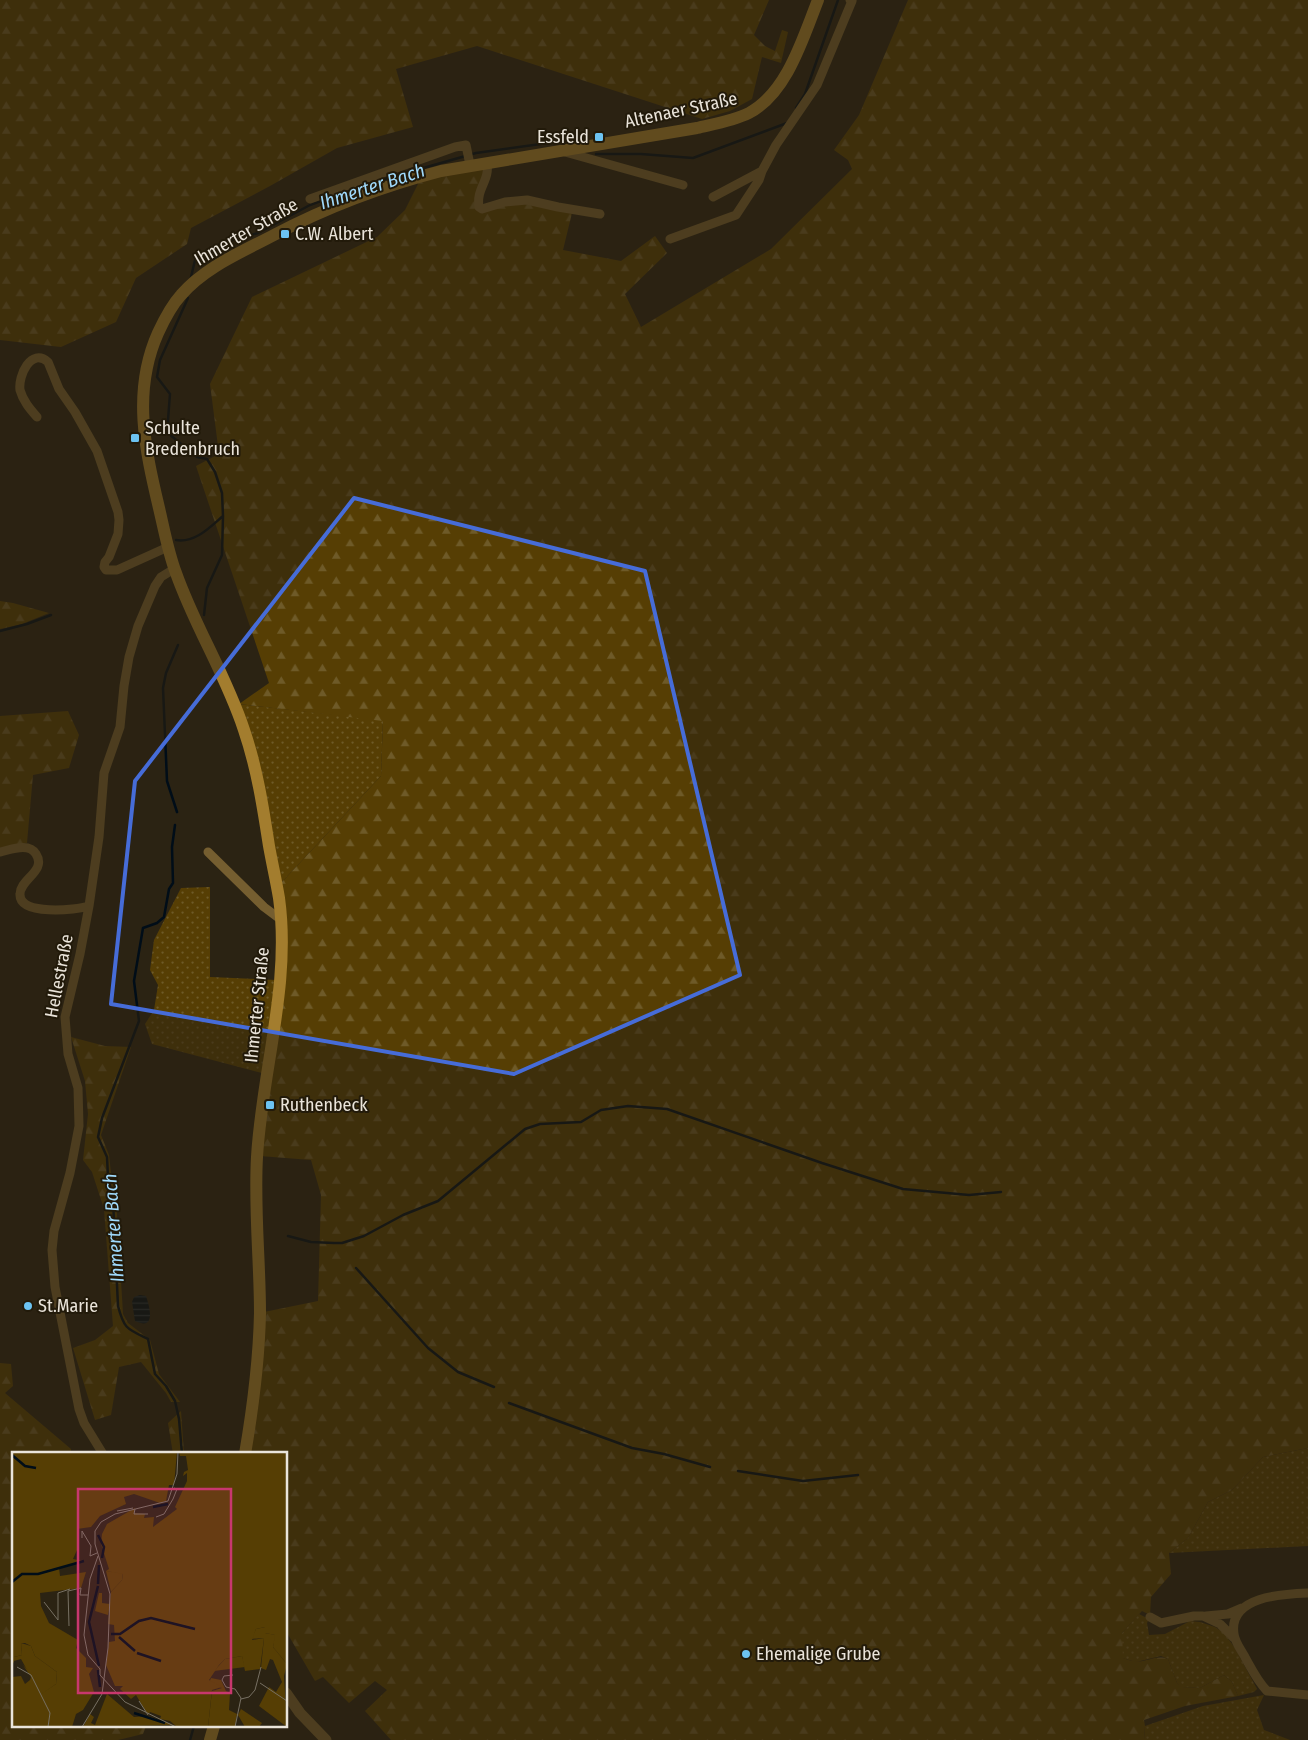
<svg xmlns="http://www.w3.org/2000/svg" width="1308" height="1740" viewBox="0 0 1308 1740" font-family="'Fira Sans Condensed',sans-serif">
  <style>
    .grass { fill: url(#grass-dots) }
    .forest { fill: url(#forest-firs) }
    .water { fill: url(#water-rules) }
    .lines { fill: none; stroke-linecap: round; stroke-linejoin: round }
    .stream { stroke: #000d18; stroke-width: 2.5 }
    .minor { stroke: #755e30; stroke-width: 9 }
    .tertiary { stroke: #755e30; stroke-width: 11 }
    .secondary { stroke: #a37d2e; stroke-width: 12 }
    .marked { fill: none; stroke: #466cd8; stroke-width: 4; stroke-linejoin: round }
    .poi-dot { fill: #6cc3f2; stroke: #221a0a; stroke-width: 2 }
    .labels { text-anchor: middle; stroke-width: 4; stroke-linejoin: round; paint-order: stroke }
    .street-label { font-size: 18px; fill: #eae4da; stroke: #221a0a }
    .poi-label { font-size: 18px; fill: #eae4da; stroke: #221a0a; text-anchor: start }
    .water-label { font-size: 19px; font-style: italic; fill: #a0dafc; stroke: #221a0a }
    .inset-river { fill: none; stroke: #000d18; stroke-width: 2.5 }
    .inset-road { fill: none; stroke: #777063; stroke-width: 1 }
    .view { fill: #c8376e; fill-opacity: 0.15; stroke: #c8376e; stroke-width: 2.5 }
    .inset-edge { fill: none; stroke: #eae4da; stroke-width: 2.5 }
  </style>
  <defs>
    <pattern id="grass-dots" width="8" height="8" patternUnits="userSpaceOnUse" patternTransform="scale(1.25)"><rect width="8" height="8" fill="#563e04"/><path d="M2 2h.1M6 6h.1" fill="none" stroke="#6e5a28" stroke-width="1.8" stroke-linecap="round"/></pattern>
    <pattern id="forest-firs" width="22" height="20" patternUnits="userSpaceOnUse" patternTransform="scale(1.25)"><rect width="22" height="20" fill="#563e04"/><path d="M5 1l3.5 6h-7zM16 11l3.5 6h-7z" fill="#6e5a28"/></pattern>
    <pattern id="water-rules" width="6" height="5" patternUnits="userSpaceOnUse" patternTransform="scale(1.25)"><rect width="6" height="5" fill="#000d18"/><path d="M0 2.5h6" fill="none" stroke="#253039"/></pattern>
  </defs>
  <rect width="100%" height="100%" fill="#2b2313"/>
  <!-- grass -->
  <path class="grass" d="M239,704L383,720L381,776L281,883Z
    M210,887V977L277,980L262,1073L152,1044L145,1024L154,1010L158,985L150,970L154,940L181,888Z
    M1308,1448V1546L1169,1553L1188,1538L1208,1502L1232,1490L1263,1457Z
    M1139,1614L1149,1619L1147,1623L1149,1635L1165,1634L1190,1621L1200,1622L1215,1627L1224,1633L1235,1648L1257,1689L1254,1692L1238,1696L1232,1682L1224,1675L1200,1688L1181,1687L1177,1683L1168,1659L1161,1656L1136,1662L1122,1658V1633Z
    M1264,1695L1257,1710L1264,1730L1290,1740H1144L1145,1726L1203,1706Z"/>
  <!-- forest -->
  <path class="forest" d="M0,0H769L754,35L765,46L775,51L782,30L788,32L781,63L762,57L752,99L730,111L702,119L477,46L396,69L413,127L337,148L270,186L191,228L187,244L136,278L116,322L61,347L0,340Z
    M908,0H1308V1448L1263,1457L1232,1490L1208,1502L1188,1538L1169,1553L1171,1574L1151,1597L1150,1615L1142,1611L1122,1633L1123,1658C1126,1659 1131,1661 1135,1661C1146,1663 1156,1654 1168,1659L1177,1683L1182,1687L1200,1688L1224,1675L1232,1682L1238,1696L1185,1706L1144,1720L1145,1726L1144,1740H391L365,1711L387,1690L375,1681L349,1703L323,1677L315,1681L286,1631V1454H249L264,1312L318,1301L321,1195L311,1160L260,1156L284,974L281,883L381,776L383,721L239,704L269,683L196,466L219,454L210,384L252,297L377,237L405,210L421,178L486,164L478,208L517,201L572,213L563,250L621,261L655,236L667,253L625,294L641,327L771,249L852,169L848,160L834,150L859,115Z
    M0,601L13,603L49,613L22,624L0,629Z
    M68,711L79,735L69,768L33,775L27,843L0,848V716Z
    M71,1037L105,1046L131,1047L101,1135L109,1155L111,1173L116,1198L123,1314L128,1323L150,1340L159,1374L180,1402H171L166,1393L141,1362L119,1367L111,1415L95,1420L73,1348L95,1340L113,1326L104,1209L92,1172L83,1160L88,1114L85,1081Z
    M0,1363L11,1364L13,1386L5,1393L71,1449V1454H14V1726H146L143,1734L118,1740H0Z
    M181,1411L184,1454H173L168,1423Z"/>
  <!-- water -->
  <path class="water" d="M140,1295L146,1296C150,1308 156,1331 135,1321L132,1302L134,1297Z"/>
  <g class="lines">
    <!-- stream -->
    <path class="stream" d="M796,108L805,94L838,0
      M596,154H641L693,158L787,123
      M191,277L196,256L222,243L258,233L310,205L367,184L476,153L577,139
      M188,298L160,360L157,377L170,394L168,420L169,434L197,457L207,459L215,472L222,493L223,516L222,555L207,588L204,615
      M176,540C195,543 209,528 223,516
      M0,631L27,624L51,615
      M177,812L167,781L163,688L166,673L178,645
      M175,825L172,847L173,883L169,889L164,917L157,923L143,928L134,981L139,1021L102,1118L98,1137L107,1157L108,1177L113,1200L118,1306C124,1329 127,1329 148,1339L155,1374L166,1386L175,1401L179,1419L182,1454
      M288,1236L311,1242L334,1243H342L364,1236L403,1215L438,1201L525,1129L540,1124L581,1122L601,1110L628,1106L667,1109L822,1163L903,1189L969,1195L1001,1192
      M356,1268L428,1348L458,1372L494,1387
      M509,1403L632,1448L664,1454L710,1467
      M738,1471L803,1481L858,1475
      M190,1740L194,1726"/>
    <!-- minor -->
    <path class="minor" d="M565,152L683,185
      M487,163C490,181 476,188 479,207L482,209L505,202L527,200L558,207L600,214
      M713,197L762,171
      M310,199L455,147L466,145L470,165
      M670,239L736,215L759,180L762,171L776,145L817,85L852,1L850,0
      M37,417C30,409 23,401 20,390C18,376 31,347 48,362L59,389L75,412L97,451L118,512L119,520L118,534L109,557L105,562L104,567L106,570H117L168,547
      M0,852C10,850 29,842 36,854C47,871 20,879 20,894C19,916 76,910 89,906
      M208,852L264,907L280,919
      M103,1454L84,1423L79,1409L55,1287L52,1250L54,1231L70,1173L79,1126L78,1088L68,1054L65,1017L80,954L89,906L99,837L104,773L120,727L124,686L129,657L138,626L155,586L161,577L174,569
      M1308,1593C1283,1594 1228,1596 1234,1634C1235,1643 1242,1651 1246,1659C1252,1670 1258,1682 1267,1691L1308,1695
      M1206,1616L1228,1614L1242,1608
      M1150,1617L1161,1623L1194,1616H1203L1220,1624L1234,1638"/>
    <!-- tertiary -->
    <path class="tertiary" d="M286,1693L300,1713L326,1740"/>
    <!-- secondary -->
    <path class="secondary" d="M245,1454C253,1407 259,1361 260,1313C260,1261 254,1209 257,1157C262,1070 291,985 279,898C276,880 272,863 269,846C263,807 257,768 244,730C226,675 195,627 176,573C168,552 164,529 159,508C145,449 132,391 158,333C164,320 171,306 181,295C205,267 242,252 274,235C327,207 383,186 441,171L697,128C714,124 733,121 749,113C787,93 803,38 818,0
      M210,1740L214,1726"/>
  </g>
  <!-- marked area -->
  <path d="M0 0H1308V1740H0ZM354,498L645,571L740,975L514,1074L111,1004L135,781Z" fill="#2b2313" fill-opacity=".55" fill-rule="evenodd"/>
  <path class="marked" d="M354,498L645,571L740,975L514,1074L111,1004L135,781Z"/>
  <!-- markers -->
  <g class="poi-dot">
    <rect x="594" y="132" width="10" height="10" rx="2.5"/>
    <rect x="280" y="229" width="10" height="10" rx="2.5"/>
    <rect x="130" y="433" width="10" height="10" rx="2.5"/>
    <rect x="265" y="1100" width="10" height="10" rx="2.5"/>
    <circle cx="28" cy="1306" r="5"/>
    <circle cx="746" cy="1654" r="5"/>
  </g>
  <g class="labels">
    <!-- street labels -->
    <g class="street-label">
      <text transform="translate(681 110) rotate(-12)" y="6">Altenaer Straße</text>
      <text transform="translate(246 232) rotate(-30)" y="6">Ihmerter Straße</text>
      <text transform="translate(59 976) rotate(-79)" y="6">Hellestraße</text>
      <text transform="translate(257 1005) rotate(-84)" y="6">Ihmerter Straße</text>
    </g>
    <!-- poi labels -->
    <g class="poi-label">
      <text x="589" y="143" text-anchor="end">Essfeld</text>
      <text x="295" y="240">C.W. Albert</text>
      <text x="145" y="434">Schulte<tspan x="145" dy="21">Bredenbruch</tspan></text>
      <text x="280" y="1111">Ruthenbeck</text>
      <text x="38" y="1312">St.Marie</text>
      <text x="756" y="1660">Ehemalige Grube</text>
    </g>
    <!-- water labels -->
    <g class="water-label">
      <text transform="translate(372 186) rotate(-18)" y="7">Ihmerter Bach</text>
      <text transform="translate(113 1228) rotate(-94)" y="7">Ihmerter Bach</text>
    </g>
  </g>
  <!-- overview -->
  <g transform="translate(12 1452)">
    <rect width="275" height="275" fill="#2b2313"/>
    <path d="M94,119L111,121L110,128L99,140ZM87,141H90V151L98,152L96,163L83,159ZM253,175V181L264,183L261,195L275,212L272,224L275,275L247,254L257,235L264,240L270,230L261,208L258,207L254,218L249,216L252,186L239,187L244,177ZM9,191L19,194L23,204L45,220L44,232L29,243L9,207L2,209V205L10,203ZM230,204L233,215L202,219L213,207ZM199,226L209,228L214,239L218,241L217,258L225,262L223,275H196L200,239L210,236L197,231ZM229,257L250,271L247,275H233L226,263Z" fill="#563e04"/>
    <path d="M0,0H165L162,33H157L154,49L148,51L122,42L112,45L114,52L88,64L79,75L65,77V98L61,107L71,109L47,116L48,124L74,120L69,136L28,141L29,154L37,171L66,188L64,196L74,206V215L81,216L77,222L82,240L71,258L64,262L60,275H0V225L9,224L13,232L18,228L19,225L11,213L22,224L29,242L44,232L45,220L23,204L19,194L13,191H9L10,203L2,205V211L0,209ZM167,0H275V212L261,195L263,183L253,181V175L244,177L240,188L252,186L248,217L233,219L230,204L213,207L207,213L197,228L210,235L200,238L196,275H165L158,269L148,267L149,264L138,260L136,263L124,243L119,247L108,237L111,234H103L94,213L97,190L103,189L102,173L96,172L99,140L110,128L111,122L94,119L97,117L89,92L90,82L95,72L123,56L122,61L133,62L132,66L142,65L141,75L165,57L163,55L175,29V21L171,24L172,20L176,18L174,4H168ZM95,242L122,265L136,264L162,273L71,275L78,262L82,265L79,271L83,273Z" fill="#563e04"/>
    <path class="inset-river" d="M0,3L13,14L24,16M141,55L156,52M86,83L92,95L90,106M0,130L10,122H26L72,109M86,132L87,113M86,134L77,170L87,214M99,182H108L127,169L139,166L183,177M107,185L123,199M125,201L149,209M86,218L88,235M122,261L153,271"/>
    <path class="inset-road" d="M123,57L122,62H136M105,59L121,56M144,65L152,62L161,47L165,37L162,36M70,86V79L79,94L78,104L85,101M86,104L78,127L72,183L76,203L88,217M32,150L46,168V141L58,137M57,174L56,139L69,136L68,143H76M5,215L19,223L38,261L36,275M88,217V223L113,250L164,275M221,223L212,224L210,228L214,235L223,237L229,246L223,275M248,231L275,249M229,247L237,245L243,238L249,215M127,249L136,263M70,275L90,242L96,196L98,142L83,92V79L89,70L103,62L156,49L165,22L166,0"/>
    <path class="view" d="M66,37H219V241H66Z"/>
    <rect width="275" height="275" class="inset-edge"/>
  </g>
</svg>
